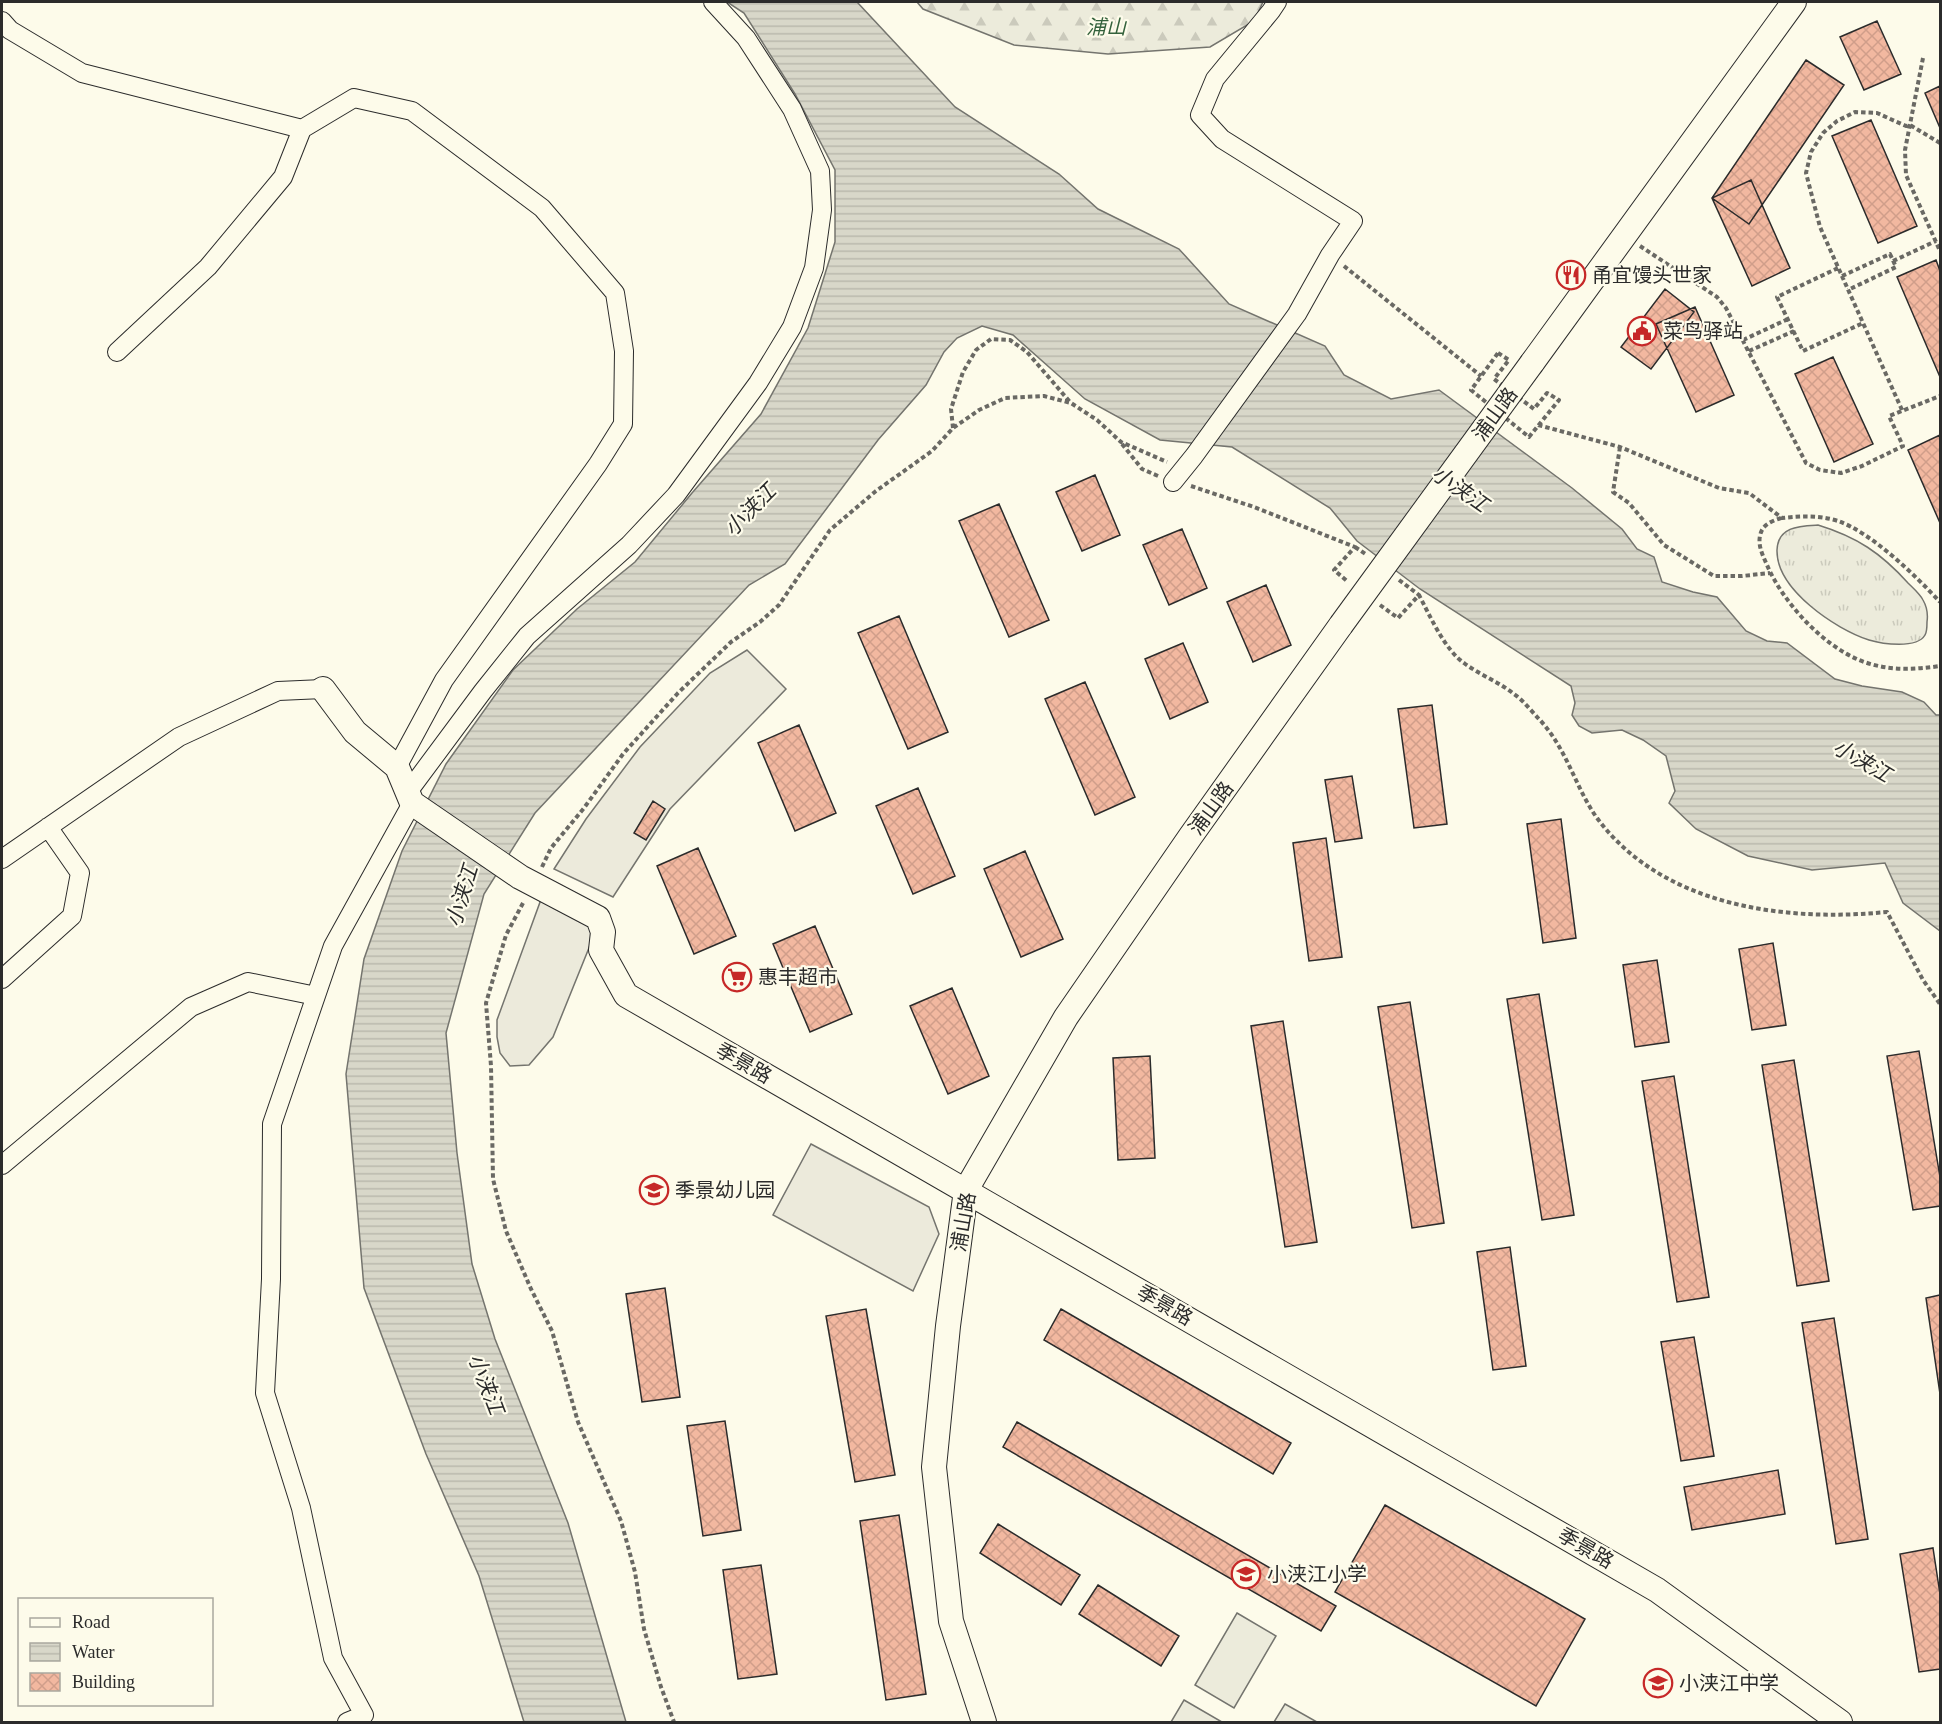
<svg xmlns="http://www.w3.org/2000/svg" width="1942" height="1724" viewBox="0 0 1942 1724" font-family="'Times New Roman','Noto Sans SC',serif">
  <style>
    .grass { fill: url(#grass-tufts); stroke: #74746e; stroke-width: 1.5 }
    .forest { fill: url(#forest-firs); stroke: #74746e; stroke-width: 1.5 }
    .garden { fill: #ecebdb; stroke: #74746e; stroke-width: 1.5 }
    .parking { fill: #eceadb; stroke: #74746e; stroke-width: 1.5 }
    .water { fill: url(#water-rules); stroke: #74746e; stroke-width: 1.5 }
    .building { fill: url(#building-cross-hatch); stroke: #2b2b2b; stroke-width: 1.5 }
    .lines { fill: none; stroke-linecap: round; stroke-linejoin: round }
    .street-casing { stroke: #2b2b2b; stroke-width: 20 }
    .secondary-casing { stroke: #2b2b2b; stroke-width: 26 }
    .path { stroke: #6a6964; stroke-width: 4; stroke-dasharray: 4.5 3; stroke-linecap: butt }
    .street { stroke: #fdfbea; stroke-width: 18 }
    .secondary { stroke: #fdfbea; stroke-width: 24 }
    .secondary-bridge-casing { stroke: #2b2b2b; stroke-width: 26; stroke-linecap: butt }
    .secondary-bridge { stroke: #fdfbea; stroke-width: 24 }
    .labels { text-anchor: middle; stroke-width: 4.5; stroke-linejoin: round; paint-order: stroke }
    .park-label { font-size: 20px; font-style: italic; fill: #34623c; stroke: #fdfbea }
    .poi-label { font-size: 20px; fill: #2b2b2b; stroke: #fdfbea; text-anchor: start }
    .street-label { font-size: 20px; fill: #2b2b2b; stroke: #fdfbea }
    .water-label { font-size: 21px; font-style: italic; fill: #2b2b2b; stroke: #fdfbea }
  </style>
  <defs>
    <pattern id="grass-tufts" width="24" height="20" patternUnits="userSpaceOnUse" patternTransform="scale(1.5)"><rect width="24" height="20" fill="#ecebdb"/><path d="M3 7l-1-3M5 7V3M7 7l1-3M15 17l-1-3M17 17v-4M19 17l1-3" fill="none" stroke="#cbcabc"/></pattern>
    <pattern id="forest-firs" width="22" height="20" patternUnits="userSpaceOnUse" patternTransform="scale(1.5)"><rect width="22" height="20" fill="#ecebdb"/><path d="M5 1l3.5 6h-7zM16 11l3.5 6h-7z" fill="#cbcabc"/></pattern>
    <pattern id="water-rules" width="6" height="5" patternUnits="userSpaceOnUse" patternTransform="scale(1.5)"><rect width="6" height="5" fill="#d8d7c9"/><path d="M0 2.5h6" fill="none" stroke="#bab9ad"/></pattern>
    <pattern id="building-cross-hatch" width="8" height="8" patternUnits="userSpaceOnUse" patternTransform="scale(1.5)"><rect width="8" height="8" fill="#f2b8a0"/><path d="M0 0l8 8M0 8l8-8" fill="none" stroke="#d09e8a"/></pattern>
  </defs>
  <rect width="100%" height="100%" fill="#fdfbea"/>
  <!-- grass -->
  <path class="grass" d="M1818,525C1857,537 1881,553 1908,583C1913,588 1920,594 1923,600C1927,607 1928,615 1927,622C1927,627 1927,632 1925,635C1917,649 1882,644 1869,640C1835,629 1776,589 1777,550C1778,526 1800,526 1818,525Z"/>
  <!-- forest -->
  <path class="forest" d="M917,2H1263L1254,21L1210,47L1108,54L1014,45L923,9Z"/>
  <!-- garden -->
  <path class="garden" d="M1237,1613L1276,1636L1234,1708L1195,1685Z
    M1184,1700L1222,1722H1171Z
    M1285,1704L1317,1722H1274Z"/>
  <!-- parking -->
  <path class="parking" d="M747,650L786,689L670,809L613,897L554,869L586,819L640,747L710,673Z
    M543,894L597,928L553,1037L529,1065L510,1066L500,1053L497,1037V1020Z
    M811,1144L929,1207L939,1234L913,1291L773,1215Z"/>
  <!-- water -->
  <path class="water" d="M727,2H857L955,107L1059,174L1098,209L1179,249L1229,304L1325,346L1344,375L1391,399L1439,390L1572,488L1622,529L1637,549L1654,557L1662,582L1693,592L1717,597L1746,631L1767,641L1787,643L1835,679L1862,686L1902,692L1924,702L1936,715H1940V931L1903,903L1885,863L1812,870L1748,856L1696,829L1669,803L1675,791L1666,756L1643,740L1622,730L1592,733L1579,726L1572,715L1575,703L1571,686L1420,589L1357,541L1330,508L1232,447L1160,440L1085,399L1013,335L982,326L957,338L944,352L926,385L878,440L785,564L749,585L535,813L484,894L446,1033L457,1153L472,1264L495,1339L568,1523L626,1722H524L479,1576L426,1454L364,1288L346,1074L364,959L402,851L446,764L513,670L577,609L635,562L692,493L761,414L808,328L835,242V170L795,94L744,13Z"/>
  <!-- building -->
  <path class="building" d="M1877,21L1901,74L1864,90L1840,37Z
    M1806,60L1844,85L1749,224L1712,198Z
    M1940,86V128L1925,93Z
    M1871,120L1917,226L1878,243L1832,136Z
    M1751,180L1790,268L1752,286L1712,198Z
    M1936,260L1940,271V377L1897,277Z
    M1665,289L1694,312L1651,369L1621,347Z
    M1695,307L1734,395L1696,412L1656,324Z
    M1833,357L1873,444L1834,462L1795,374Z
    M1940,435V523L1908,450Z
    M1095,475L1120,535L1082,551L1056,492Z
    M999,504L1049,620L1009,637L959,521Z
    M1182,529L1207,588L1169,605L1143,545Z
    M1266,585L1291,645L1253,662L1227,602Z
    M899,616L948,732L908,749L858,633Z
    M1183,643L1208,702L1170,719L1145,659Z
    M1085,682L1135,797L1095,815L1045,699Z
    M1432,705L1447,824L1414,828L1398,709Z
    M799,725L836,813L795,831L758,743Z
    M1352,776L1362,838L1335,842L1325,780Z
    M918,788L955,876L913,894L876,806Z
    M653,801L665,809L646,840L634,833Z
    M1561,819L1576,938L1543,943L1527,824Z
    M1326,838L1342,957L1309,961L1293,843Z
    M698,848L736,936L694,954L657,866Z
    M1025,851L1063,939L1021,957L984,869Z
    M815,926L852,1014L810,1032L773,944Z
    M1773,943L1786,1025L1752,1030L1739,949Z
    M1657,960L1669,1042L1635,1047L1623,965Z
    M952,988L989,1076L948,1094L910,1006Z
    M1539,994L1574,1215L1542,1220L1507,999Z
    M1410,1002L1444,1223L1412,1228L1378,1007Z
    M1283,1021L1317,1242L1285,1247L1251,1026Z
    M1919,1051L1940,1177V1206L1913,1210L1887,1056Z
    M1150,1056L1155,1158L1118,1160L1113,1058Z
    M1794,1060L1829,1281L1797,1286L1762,1065Z
    M1674,1076L1709,1297L1677,1302L1642,1081Z
    M1510,1247L1526,1366L1493,1370L1477,1252Z
    M665,1288L680,1397L642,1402L626,1294Z
    M1940,1295V1394L1926,1298Z
    M866,1309L895,1475L855,1482L826,1316Z
    M1061,1309L1291,1443L1273,1474L1044,1340Z
    M1834,1318L1868,1539L1836,1544L1802,1323Z
    M1694,1337L1714,1456L1681,1461L1661,1342Z
    M725,1421L741,1530L703,1536L687,1426Z
    M1017,1422L1336,1606L1321,1631L1003,1447Z
    M1778,1470L1785,1514L1692,1530L1684,1487Z
    M1385,1505L1585,1619L1536,1706L1335,1592Z
    M899,1515L926,1694L886,1700L860,1521Z
    M998,1524L1080,1575L1061,1605L980,1553Z
    M1933,1548L1940,1594V1669L1919,1672L1900,1554Z
    M761,1565L777,1674L738,1679L723,1570Z
    M1098,1585L1179,1636L1161,1666L1079,1614Z"/>
  <g class="lines">
    <!-- street casing -->
    <g class="street-casing">
      <path id="street" d="M2,21L10,30L82,73L302,129
        M117,352L208,267L283,177L302,129L354,98L412,111L542,208L615,293L624,351L623,424L598,464L444,680L397,767
        M1173,482L1194,456L1297,314L1330,255L1353,221L1222,139L1200,115L1215,79L1271,11L1277,2
        M408,792L483,691L527,636L629,545L676,495L758,383L792,327L814,268L822,210L820,171L792,109L746,38L713,2
        M2,859L179,737L278,691L323,689
        M2,979L72,916L80,873L48,827
        M2,1165L191,1007L248,982L316,996
        M347,1722L364,1715L333,1658L301,1508L265,1393L271,1279L272,1124L333,946L412,803"/>
    </g>
    <!-- secondary casing -->
    <g class="secondary-casing">
      <path id="secondary" d="M1532,363L1794,2
        M323,689L355,732L397,767L412,803L520,877L598,918L603,932L601,950L626,995L1657,1590L1840,1722
        M984,1722L951,1621L934,1467L948,1326L966,1190L1066,1017L1190,837L1341,625"/>
    </g>
    <!-- path -->
    <path class="path" d="M1923,58L1905,150L1906,175L1940,251
      M1640,246L1717,297L1726,308L1806,463L1820,470L1841,473L1862,466L1903,446L1889,416L1940,396
      M1893,261L1936,241
      M1344,266L1481,376
      M1838,268L1777,297L1803,351L1863,323
      M1842,276L1890,254L1896,267L1848,290
      M1743,340L1788,319
      M1749,351L1794,331
      M1498,353L1509,360L1494,379L1534,409L1547,393L1559,400L1529,437L1471,390Z
      M1902,410L1820,227L1806,173L1811,152L1823,133L1837,121L1855,112L1877,113L1906,126L1910,125L1940,143
      M1538,425L1620,447L1719,488L1749,493L1782,518C1801,516 1819,515 1838,521C1872,533 1916,576 1940,602
      M953,428L951,409L963,372L976,350L991,339L1010,340L1027,352L1070,402
      M1122,444L1142,469L1158,476
      M1620,447L1613,492L1629,503L1664,545L1714,576H1742L1770,573
      M1191,486L1254,507L1355,547L1334,570L1347,581
      M1781,518C1775,520 1766,523 1762,530C1756,542 1762,554 1767,565C1783,602 1821,644 1859,660C1886,671 1912,670 1940,666
      M1355,547L1367,555
      M1399,580L1419,595
      M1380,605L1398,618L1419,595C1430,616 1445,650 1464,663C1480,675 1499,682 1514,694C1524,701 1532,712 1540,720C1568,751 1575,787 1597,818C1663,907 1785,922 1887,912L1923,980L1940,1004
      M542,867L551,848L584,808L623,754L678,693L731,642L760,622L779,605L830,530L876,491L932,451L953,428L979,410L1005,398L1044,396L1071,403L1097,420L1121,442L1167,462
      M523,903L506,935L486,1003L491,1066L493,1179L506,1231L531,1289L552,1331L578,1422L621,1521L635,1572L644,1629L661,1687L674,1722"/>
    <!-- street -->
    <use href="#street" class="street"/>
    <!-- secondary -->
    <use href="#secondary" class="secondary"/>
    <!-- secondary-bridge casing -->
    <g class="secondary-bridge-casing">
      <path id="secondary-bridge" d="M1341,625L1532,363"/>
    </g>
    <!-- secondary-bridge -->
    <use href="#secondary-bridge" class="secondary-bridge"/>
  </g>
  <!-- icons -->
  <defs>
    <g id="restaurant-ring" transform="scale(1.5)"><circle r="9.5" fill="#fdfbea" stroke="#c62828" stroke-width="1.5"/><path d="M-5-6h1v4h1v-4h1v4h1v-4h1v5L-1.5 .5V6h-2V.5L-5-1ZM5-6V6H3V1.5H1.5Q1.5-4 5-6Z" fill="#c62828"/></g>
    <g id="civic-ring" transform="scale(1.5)"><circle r="9.5" fill="#fdfbea" stroke="#c62828" stroke-width="1.5"/><path d="M-.6-6.5H3V-4.5H.6V-3L4-1V1h2V6H-6V1h2V-1L-.6-3ZM-1.2 2.5V6h2.4V2.5Z" fill="#c62828"/></g>
    <g id="supermarket-ring" transform="scale(1.5)"><circle r="9.5" fill="#fdfbea" stroke="#c62828" stroke-width="1.5"/><path d="M-6-5.5h2.5l.6 2H6L4.5 2H-2.5L-4.4-4H-6ZM-1.5 3.2a1.3 1.3 0 1 0 .1 0ZM3 3.2a1.3 1.3 0 1 0 .1 0Z" fill="#c62828"/></g>
    <g id="school-ring" transform="scale(1.5)"><circle r="9.5" fill="#fdfbea" stroke="#c62828" stroke-width="1.5"/><path d="M0-5L7-2L0 1L-7-2ZM-4 1L0 2.5L4 1V4Q0 6-4 4Z" fill="#c62828"/></g>
  </defs>
  <g fill-rule="evenodd">
    <use href="#restaurant-ring" x="1571" y="275"/>
    <use href="#civic-ring" x="1642" y="331"/>
    <use href="#supermarket-ring" x="737" y="977"/>
    <use href="#school-ring" x="654" y="1190"/>
    <use href="#school-ring" x="1246" y="1574"/>
    <use href="#school-ring" x="1658" y="1683"/>
  </g>
  <g class="labels">
    <!-- park labels -->
    <g class="park-label">
      <text x="1106" y="34">浦山</text>
    </g>
    <!-- poi labels -->
    <g class="poi-label">
      <text x="1592" y="282">甬宜馒头世家</text>
      <text x="1663" y="338">菜鸟驿站</text>
      <text x="758" y="984">惠丰超市</text>
      <text x="675" y="1197">季景幼儿园</text>
      <text x="1267" y="1581">小浃江小学</text>
      <text x="1679" y="1690">小浃江中学</text>
    </g>
    <!-- street labels -->
    <g class="street-label">
      <text transform="translate(1495 414) rotate(-54)" y="7">浦山路</text>
      <text transform="translate(1211 808) rotate(-54)" y="7">浦山路</text>
      <text transform="translate(744 1063) rotate(30)" y="7">季景路</text>
      <text transform="translate(963 1222) rotate(-80)" y="7">浦山路</text>
      <text transform="translate(1165 1305) rotate(30)" y="7">季景路</text>
      <text transform="translate(1586 1548) rotate(30)" y="7">季景路</text>
    </g>
    <!-- water labels -->
    <g class="water-label">
      <text transform="translate(1460 489) rotate(35)" y="7">小浃江</text>
      <text transform="translate(750 510) rotate(-45)" y="7">小浃江</text>
      <text transform="translate(1862 761) rotate(30)" y="7">小浃江</text>
      <text transform="translate(462 896) rotate(-73)" y="7">小浃江</text>
      <text transform="translate(486 1384) rotate(69)" y="7">小浃江</text>
    </g>
  </g>
  <!-- border -->
  <rect width="1942" height="1724" fill="none" stroke="#2b2b2b" stroke-width="6"/>
  <!-- legend -->
  <rect x="18" y="1598" width="195" height="108" fill="#fdfbea" stroke="#a9a89e" stroke-width="1.5"/>
  <rect x="30" y="1618" width="30" height="9" fill="#fdfbea" stroke="#a9a89e" stroke-width="1.5"/>
  <text x="72" y="1628" font-size="18" fill="#2b2b2b">Road</text>
  <rect x="30" y="1643" width="30" height="18" fill="url(#water-rules)" stroke="#a9a89e" stroke-width="1.5"/>
  <text x="72" y="1658" font-size="18" fill="#2b2b2b">Water</text>
  <rect x="30" y="1673" width="30" height="18" fill="url(#building-cross-hatch)" stroke="#a9a89e" stroke-width="1.5"/>
  <text x="72" y="1688" font-size="18" fill="#2b2b2b">Building</text>
</svg>
